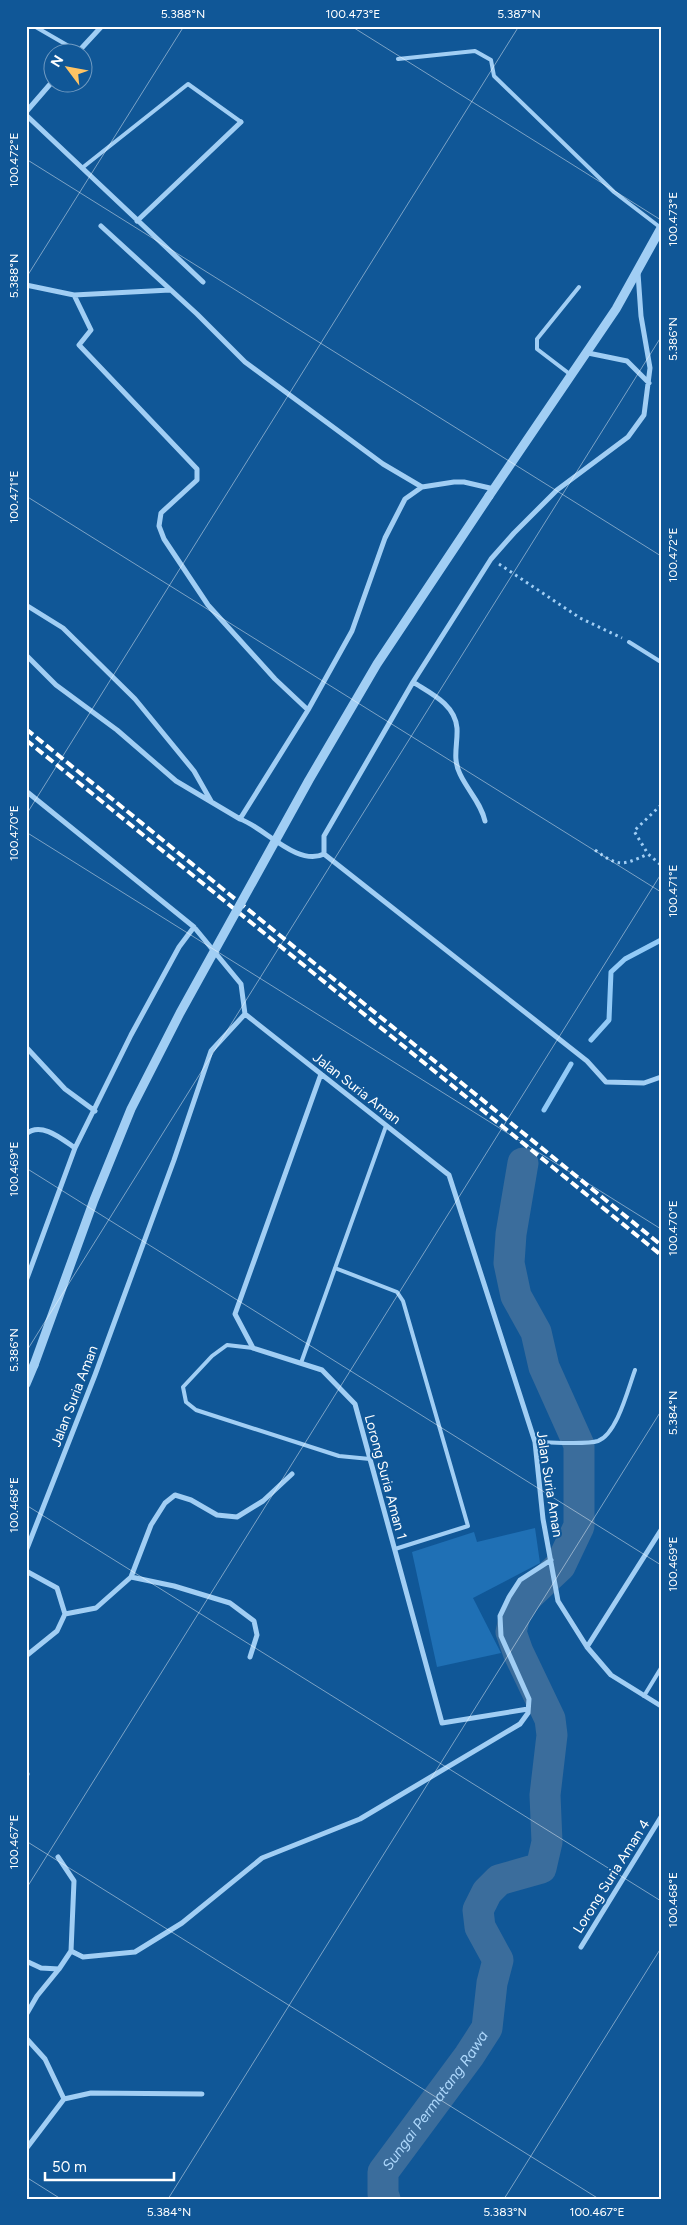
<svg xmlns="http://www.w3.org/2000/svg" width="687" height="2225" viewBox="0 0 687 2225" font-family="Figtree,sans-serif">
  <style>
    .green { fill: #1f70b5 }
    .lines { fill: none; stroke-linecap: round; stroke-linejoin: round }
    .stream { stroke: #92caf7; stroke-width: 5 }
    .river { stroke: #3b6d9c; stroke-width: 31 }
    .path { stroke: #a1cef4; stroke-width: 3; stroke-dasharray: 2.5 4; stroke-linecap: butt }
    .service { stroke: #a1cef4; stroke-width: 4 }
    .minor { stroke: #a1cef4; stroke-width: 5 }
    .tertiary { stroke: #a1cef4; stroke-width: 9 }
    .rail { stroke: #fff; stroke-width: 4; stroke-dasharray: 9 4; stroke-linecap: butt }
    .tertiary-bridge { stroke: #a1cef4; stroke-width: 9 }
    .ticks { fill: none; stroke: #fff; stroke-width: 1; stroke-opacity: 0.45 }
    .labels { text-anchor: middle; stroke-width: 4; stroke-linejoin: round; paint-order: stroke }
    .street-label { font-size: 14px; fill: #fff; stroke: #105797 }
    .water-label { font-size: 15px; font-style: italic; fill: #add7fb; stroke: #105797 }
    .neatline { fill: none; stroke: #fff; stroke-width: 2 }
    .ticks-label { font-size: 12px; text-anchor: middle; fill: #fff }
  </style>
  <rect width="100%" height="100%" fill="#105797"/>
  <!-- green -->
  <path class="green" d="M535,1528L540,1563L473,1598L501,1653L437,1667L412,1552L474,1532L477,1542Z"/>
  <g class="lines">
    <!-- stream -->
    <path class="stream" d="M591,1040L609,1020L611,972L625,959L661,940
      M544,1110L571,1064"/>
    <!-- river -->
    <path class="river" id="s1" d="M385,2199L383,2194V2172L469,2056L487,2028L492,1983L498,1960L480,1927L478,1910L487,1892L499,1880L541,1868L547,1842L545,1795L552,1735L550,1719L518,1652L511,1632L515,1615L526,1598L560,1566L579,1526V1445L544,1367L536,1332L516,1296L509,1263L511,1234L523,1163"/>
    <!-- path -->
    <path class="path" d="M499,564L580,618L622,638
      M661,805L634,831L648,854L661,865
      M595,850C619,867 621,866 648,854"/>
    <!-- service -->
    <path class="service" d="M34,26L79,52
      M398,59L475,51L491,60L494,76L614,192L661,228
      M82,168L188,84L241,122
      M571,375L537,349V339L579,287
      M629,642L661,662
      M335,1268L397,1292L403,1301L468,1526L395,1549
      M253,1348L227,1345L212,1356L183,1387L186,1402L196,1410L339,1456L370,1459
      M301,1363L386,1126
      M535,1442C550,1442 586,1445 598,1441C617,1434 628,1389 635,1370
      M644,1696L661,1668"/>
    <!-- minor -->
    <path class="minor" d="M78,52L102,26
      M26,112L52,82
      M26,115L203,282
      M137,221L241,122
      M101,226L197,314L245,362L383,464L422,487
      M638,273L641,316L650,368L644,415L628,437L557,490L514,533L491,559L413,682L324,836V854L587,1061L606,1082L644,1083L661,1077
      M26,285L74,295L170,290
      M74,295L91,330L79,345L197,469V480L161,513L159,526L164,539L208,605L275,679L308,710
      M588,353L627,361L649,383
      M26,605L63,628L135,699L194,771L211,801
      M26,655L56,685L117,730L176,781L240,819C264,827 297,867 324,854
      M413,682C430,693 455,704 457,728C458,744 452,758 460,774C468,791 481,803 485,821
      M26,791L194,927L241,984L245,1014
      M240,819L308,710L352,631L385,538L405,499L422,487L454,482H464L494,489
      M245,1014L449,1175L535,1442L543,1519L558,1601L587,1647L611,1675L661,1706
      M26,1047L65,1089L95,1111
      M321,1074L235,1314L253,1348L322,1370L355,1404L442,1723L528,1709
      M26,1134C41,1121 62,1139 75,1148
      M26,1281L75,1148L131,1035L179,947L194,927
      M26,1551L95,1375L174,1160L211,1051L245,1014
      M26,1571L57,1588L65,1614L57,1631L26,1656
      M131,1577L174,1586L230,1603L254,1621L257,1635L250,1657
      M65,1614L96,1608L131,1577L151,1525L165,1503L175,1495L191,1500L217,1515L237,1517L263,1501L292,1474
      M587,1647L661,1530
      M26,1774H27
      M58,1857L74,1881L71,1951L83,1957L135,1952L182,1923L262,1858L360,1819L520,1724L528,1713L529,1699L501,1636L500,1616L509,1597L520,1580L551,1560
      M581,1947L661,1817
      M26,1961L41,1968L59,1969L71,1951
      M26,2015L37,1996L59,1969
      M26,2038L45,2059L64,2099
      M26,2149L64,2099L91,2093L202,2094"/>
    <!-- tertiary -->
    <path class="tertiary" d="M489,496L616,309L661,228
      M26,1384L34,1365"/>
    <!-- rail -->
    <path class="rail" d="M26,729L661,1245
      M26,740L661,1255"/>
    <!-- tertiary-bridge -->
    <path class="tertiary-bridge" d="M34,1365L94,1200L131,1109L180,1013L309,780L377,664L489,496"/>
  </g>
  <!-- ticks -->
  <path class="ticks" d="M351,26L661,220M26,159L661,556M26,278L184,26M26,496L661,892M26,815L519,26M26,832L661,1229M26,1168L661,1565M26,1352L661,337M26,1505L661,1901M26,1841L599,2199M26,1889L661,874M26,2177L61,2199M168,2199L661,1411M504,2199L661,1948"/>
  <g class="labels">
    <!-- street labels -->
    <g class="street-label">
      <text transform="translate(357 1088) rotate(38)" y="5">Jalan Suria Aman</text>
      <text transform="translate(74 1396) rotate(-69)" y="5">Jalan Suria Aman</text>
      <text transform="translate(386 1477) rotate(75)" y="5">Lorong Suria Aman 1</text>
      <text transform="translate(550 1484) rotate(81)" y="5">Jalan Suria Aman</text>
      <text transform="translate(611 1876) rotate(-58)" y="5">Lorong Suria Aman 4</text>
    </g>
    <!-- water labels -->
    <g class="water-label">
      <text dy="5" stroke="none"><textPath href="#s1" startOffset="116">Sungai Permatang Rawa</textPath></text>
    </g>
  </g>
  <!-- border -->
  <rect width="687" height="2225" fill="none" stroke="#105797" stroke-width="55"/>
  <!-- north arrow -->
  <g transform="translate(68 68) rotate(302)"><circle r="24" fill="#105797" stroke="#709ac1"/>
  <path d="M0-4L9 19L0 12L-9 19Z" fill="#ffc464"/>
  <text y="-8" font-size="14" font-weight="bold" text-anchor="middle" fill="#ffffff">N</text>
  </g>
  <!-- scale -->
  <path d="M45 2172v8h129v-8" fill="none" stroke="#ffffff" stroke-width="2.5"/>
  <text x="52" y="2172" font-size="15" fill="#ffffff" stroke="#105797" stroke-width="4" paint-order="stroke">50 m</text>
  <rect x="28" y="28" width="632" height="2170" class="neatline"/>
  <g class="ticks-label">
    <text x="183" y="18">5.388°N</text>
    <text x="353" y="18">100.473°E</text>
    <text x="519" y="18">5.387°N</text>
    <text transform="translate(14 160) rotate(-90)" y="4">100.472°E</text>
    <text transform="translate(673 219) rotate(-90)" y="4">100.473°E</text>
    <text transform="translate(14 276) rotate(-90)" y="4">5.388°N</text>
    <text transform="translate(673 339) rotate(-90)" y="4">5.386°N</text>
    <text transform="translate(14 497) rotate(-90)" y="4">100.471°E</text>
    <text transform="translate(673 555) rotate(-90)" y="4">100.472°E</text>
    <text transform="translate(14 833) rotate(-90)" y="4">100.470°E</text>
    <text transform="translate(673 891) rotate(-90)" y="4">100.471°E</text>
    <text transform="translate(14 1169) rotate(-90)" y="4">100.469°E</text>
    <text transform="translate(673 1228) rotate(-90)" y="4">100.470°E</text>
    <text transform="translate(14 1350) rotate(-90)" y="4">5.386°N</text>
    <text transform="translate(673 1413) rotate(-90)" y="4">5.384°N</text>
    <text transform="translate(14 1505) rotate(-90)" y="4">100.468°E</text>
    <text transform="translate(673 1564) rotate(-90)" y="4">100.469°E</text>
    <text transform="translate(14 1842) rotate(-90)" y="4">100.467°E</text>
    <text transform="translate(673 1900) rotate(-90)" y="4">100.468°E</text>
    <text x="169" y="2216">5.384°N</text>
    <text x="505" y="2216">5.383°N</text>
    <text x="597" y="2216">100.467°E</text>
  </g>
</svg>
